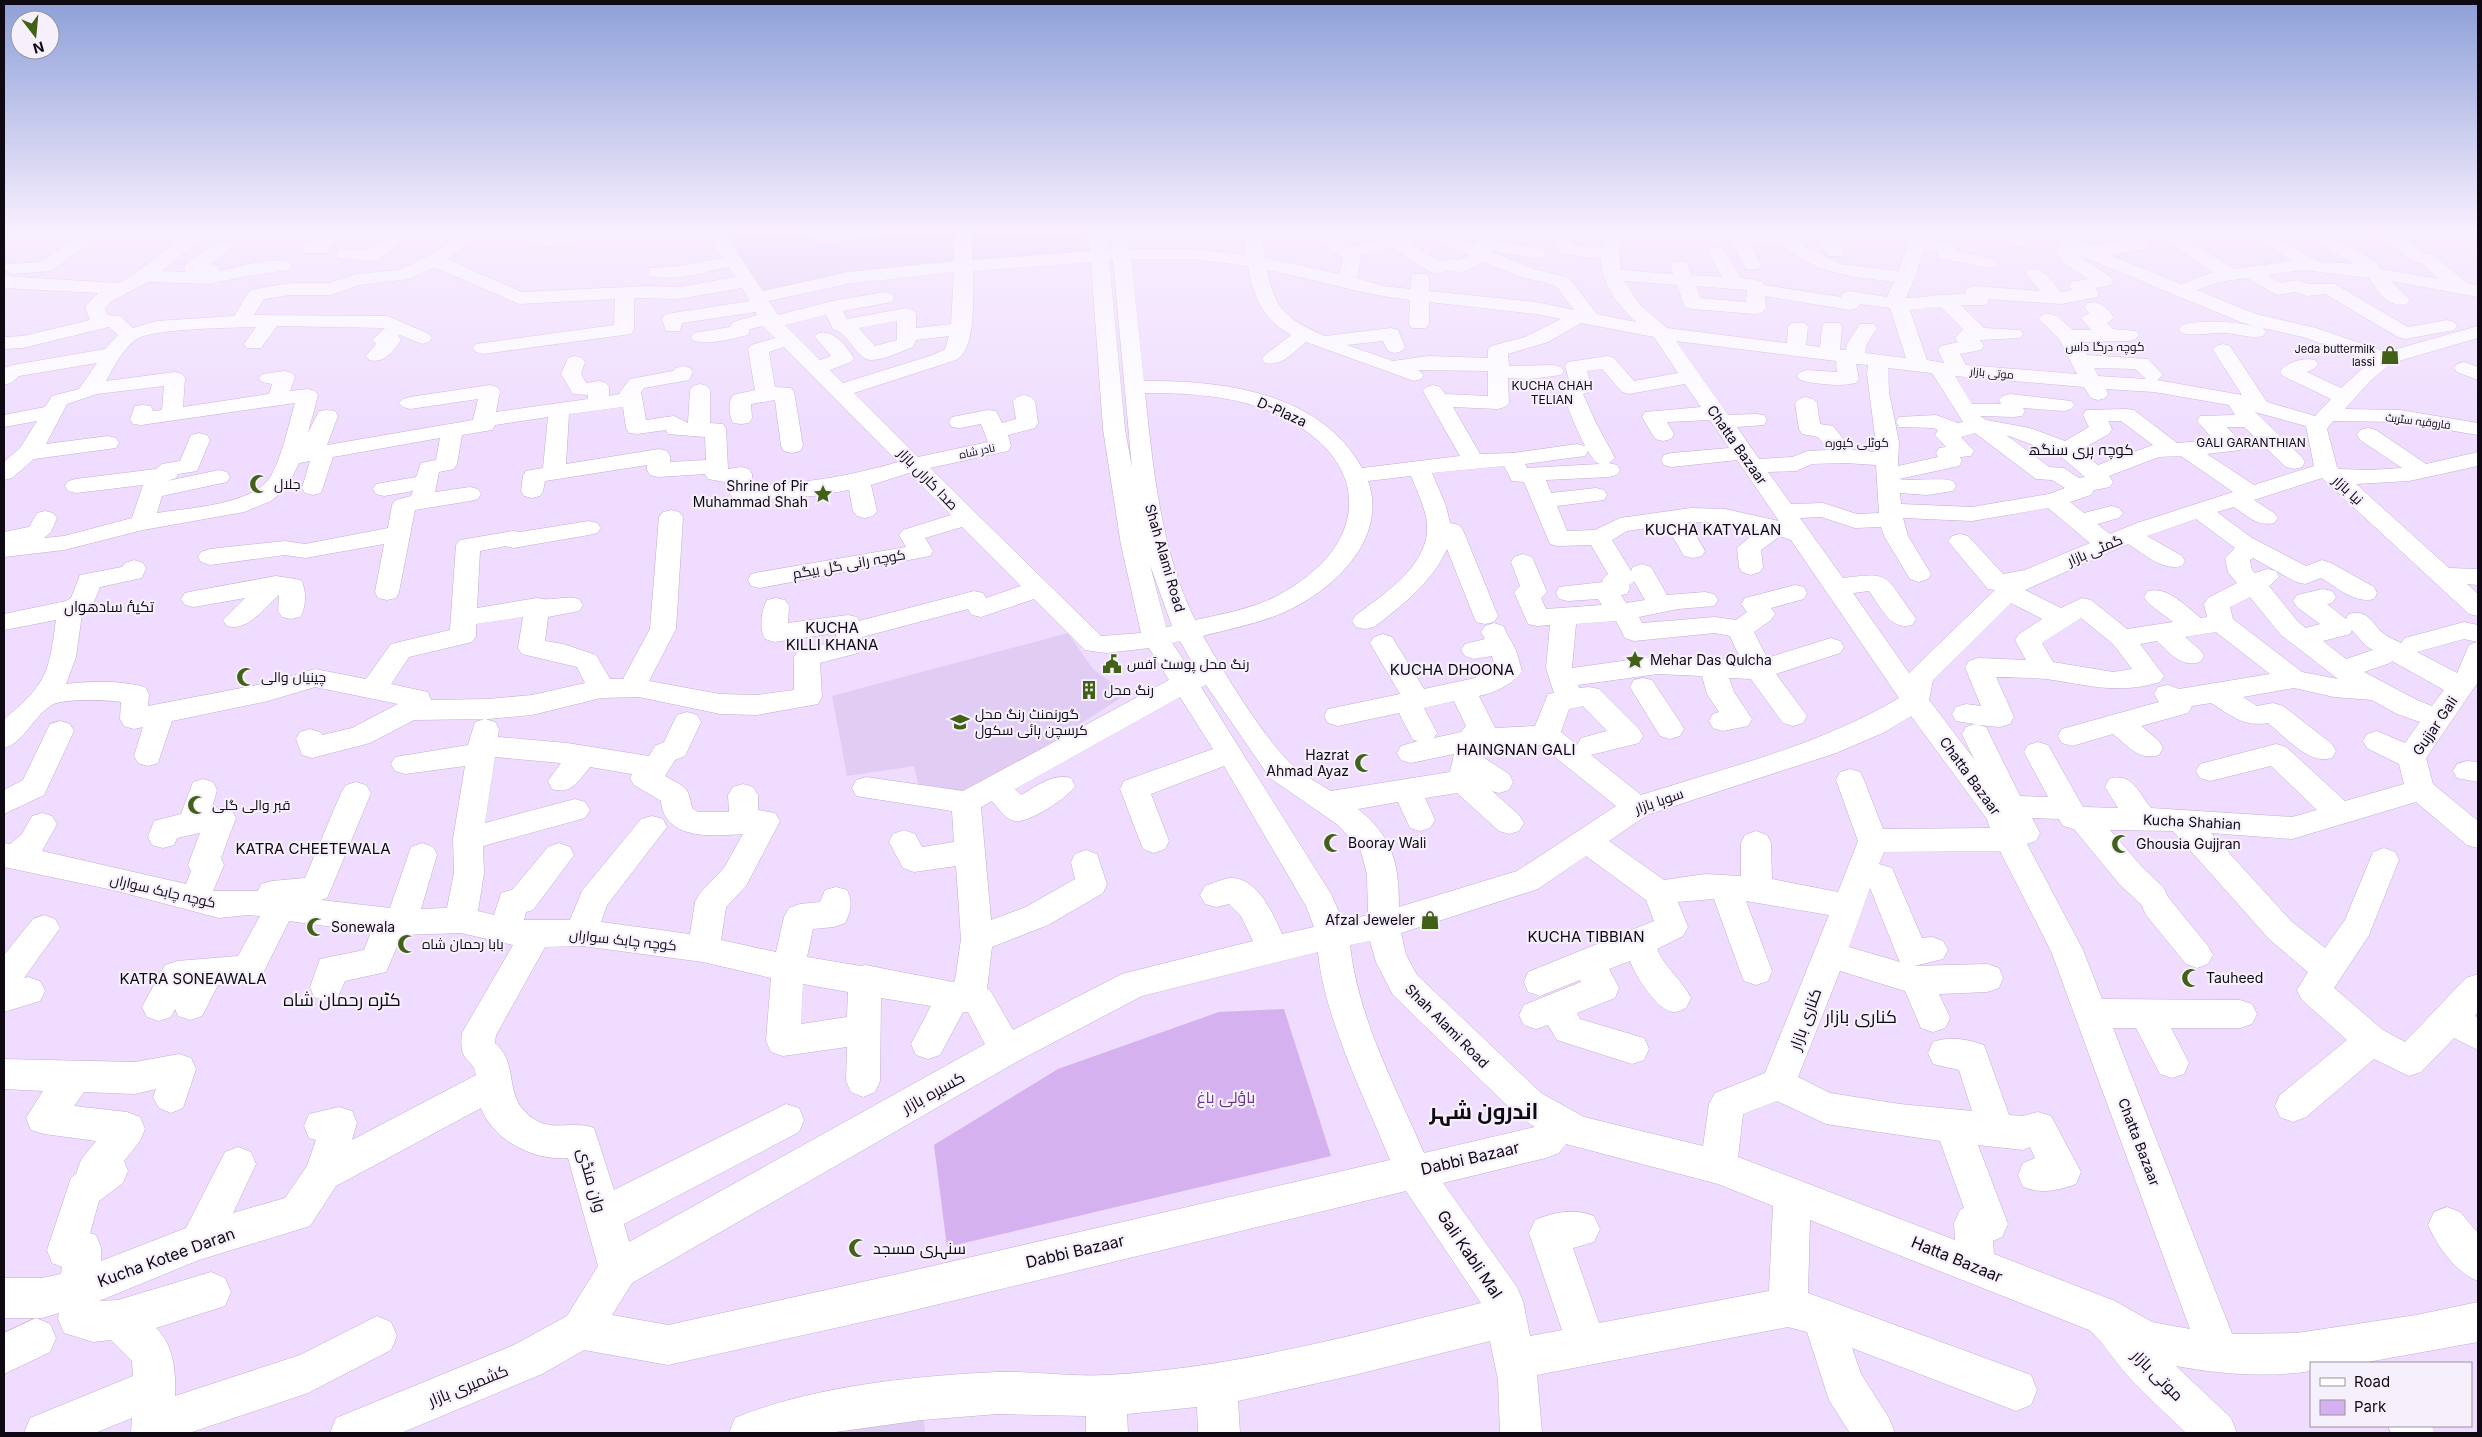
<svg xmlns="http://www.w3.org/2000/svg" width="2482" height="1437" viewBox="0 0 2482 1437" font-family="Inter,Cairo,sans-serif">
  <style>
    .built { fill: #e1ccf3 }
    .green { fill: #d5b1f0 }
    .lines { fill: none; stroke-linecap: round; stroke-linejoin: round }
    .minor-casing { stroke: #c1afcf; stroke-width: 1 }
    .minor { fill: #fff; fill-rule: evenodd }
    .labels { text-anchor: middle; stroke-width: 4.5; stroke-linejoin: round; paint-order: stroke }
    .far-poi-label { font-size: 11px; fill: #0f0913; stroke: #f6effc; text-anchor: end }
    .far-street-label { font-size: 11px; fill: #0f0913; stroke: #f6effc }
    .far-neighbourhood-label { font-size: 12px; fill: #0f0913; stroke: #f6effc }
    .street-label { font-size: 14px; fill: #0f0913; stroke: #f6effc }
    .poi-label { font-size: 14px; fill: #0f0913; stroke: #f6effc; text-anchor: start }
    .neighbourhood-label { font-size: 15px; fill: #0f0913; stroke: #f6effc }
    .near-street-label { font-size: 16px; fill: #0f0913; stroke: #f6effc }
    .near-park-label { font-size: 16px; fill: #6a3a88; stroke: #f6effc }
    .near-poi-label { font-size: 16px; fill: #0f0913; stroke: #f6effc; text-anchor: start }
    .near-neighbourhood-label { font-size: 18px; fill: #0f0913; stroke: #f6effc }
    .near-district-label { font-size: 22px; font-weight: bold; fill: #0f0913; stroke: #f6effc }
  </style>
  <rect width="100%" height="100%" fill="#efdcfe"/>
  <!-- built -->
  <path class="built" d="M714,231H1096L1099,258L964,266L758,298Z
    M1068,633L1093,669L1127,694L969,795L919,787L914,766L847,776L832,696Z
    M922,1399L925,1433H780Z"/>
  <!-- green -->
  <path class="green" d="M1284,1009L1331,1156L947,1247L934,1145L1058,1069L1219,1012Z"/>
  <g class="lines">
    <!-- minor casing -->
    <g class="minor-casing">
      <path id="minor" d="M86,231H107L51,271L12,274L4,269L6,264L41,262Z
        M190,231H210L162,271L186,272L184,268L187,264C199,255 215,238 230,242L233,246L211,264L217,265L219,271C240,266 268,257 289,262L292,266L289,270L246,276L211,284L148,282L112,301L105,308L108,315L120,316L133,328L156,321L234,316L250,290L290,283H329L356,274L399,270L428,256L466,231H487L447,259L522,292L648,286L679,287L735,277L729,267C704,272 676,282 650,276L648,272L650,268L679,266L722,258L705,231H723L763,291L848,272L954,261V231H972V260L1090,251L1088,231H1106L1108,250L1112,249L1111,231H1129L1130,249H1193L1246,255L1243,231H1261L1265,258L1339,274L1343,259L1312,231H1332L1350,247L1385,238C1392,239 1399,234 1407,232C1431,226 1453,235 1474,245L1477,240L1483,239L1543,249L1546,253L1543,257L1537,258L1487,250L1534,269L1569,278L1597,314L1636,322C1618,305 1602,285 1601,259L1560,254L1549,231H1567L1573,245L1602,248L1608,231H1626L1619,254L1621,270L1673,274L1671,266L1674,262H1686L1692,275L1722,277L1708,252L1711,248H1723L1741,278L1762,281L1764,285L1841,297L1843,293L1850,291L1887,297L1894,282C1849,276 1816,275 1780,243H1750L1761,265L1758,269H1746L1731,241L1716,231L1785,233L1791,234L1809,250L1819,252L1840,264L1899,271L1907,245L1905,231H1923L1925,238L1953,245L1956,251L1994,259L1997,263L1994,267L1988,268L1940,258L1937,252L1924,249L1915,278L1906,298C1927,298 1946,293 1966,294L1965,292L1967,288L1974,286L2040,291L2026,274L2028,270C2044,266 2052,282 2061,292L2072,290L2069,286L2071,282L2088,279L2064,263L2055,252L2058,248L2064,246L2044,231H2066L2091,246L2123,242L2110,231C2126,231 2139,231 2149,245L2146,249L2110,255L2181,284L2213,272L2151,231H2173L2234,269L2292,261L2245,231H2267L2317,261L2354,264L2313,240L2310,236L2313,232L2322,231L2378,263L2380,269L2439,279L2421,263L2412,261L2379,235L2382,231H2394L2424,253L2433,255L2467,283L2478,285V297L2391,281L2410,300L2407,304C2388,309 2378,291 2369,278L2303,270L2268,275L2280,283L2297,280L2309,284H2335L2408,327L2447,320L2454,322L2457,326L2454,330L2405,339L2398,337L2325,294L2307,296L2295,292L2277,295L2247,278L2219,282L2197,290L2256,314L2316,328L2386,352L2478,326V338L2392,363L2370,381L2345,409L2400,410L2478,423V435L2400,422L2333,421L2327,429L2337,467L2339,469L2370,470L2402,468L2360,440L2357,435L2360,430L2368,428L2376,430L2426,464L2478,452V466L2409,481L2356,484L2449,568L2478,569V585L2467,584L2478,594V616L2469,614L2322,478L2254,500L2274,513L2278,518L2274,523C2258,527 2247,516 2234,507L2217,512L2252,538L2306,566L2322,560L2331,563L2374,587L2377,593L2374,599C2355,604 2337,587 2321,578L2305,584L2296,582L2253,558L2250,560L2252,570L2255,573L2267,569L2276,571L2279,577L2269,586L2298,622L2306,628L2320,624L2297,607L2293,601L2297,595L2323,589L2332,591L2336,597L2332,603L2327,604L2346,619L2349,614C2369,609 2371,623 2384,634C2389,638 2396,640 2401,643L2405,638L2464,622L2478,625V682L2426,758L2433,784L2478,821V848L2467,845L2416,802L2292,839L2211,833L2291,921L2325,948L2345,920L2373,852L2384,848L2395,852L2399,860L2369,935L2334,988L2383,1030L2405,1042L2466,978L2478,974V1011L2475,1016L2478,1018V1050L2454,1038L2421,1072L2409,1076L2374,1059L2306,1117L2293,1122L2280,1117L2275,1106L2280,1095L2347,1040L2302,1000L2297,990L2308,972L2269,939L2173,831L2110,830L2142,867L2163,887L2168,897L2208,946L2213,955L2208,964L2197,968L2186,964L2146,915L2141,904L2120,885L2074,829L2063,826L2059,819L2032,818L2040,833L2036,841L2027,844L2083,950L2102,999L2240,1000L2252,1004L2257,1014L2252,1024L2240,1028H2171L2189,1063L2184,1074L2172,1078L2160,1074L2136,1028H2113L2232,1334L2297,1333L2416,1315L2478,1302V1342L2362,1363H2311V1371C2266,1378 2220,1374 2176,1366L2231,1418L2237,1433H2186C2167,1414 2146,1396 2128,1376C2118,1365 2098,1336 2089,1330L1810,1220L1808,1293L2031,1375L2037,1390L2031,1405L2016,1411L1852,1348L1861,1374L1889,1418L1895,1433H1850L1829,1400L1807,1332L1788,1327L1537,1375L1542,1433H1500L1498,1380L1490,1341L1354,1375L1238,1401L1240,1433H1198L1197,1407L1127,1414L1128,1433H1086V1416L998,1414L922,1420L828,1433H729L735,1418C812,1386 914,1376 997,1372C1034,1371 1071,1377 1107,1375C1235,1368 1358,1334 1481,1303L1406,1191L898,1314L668,1365L584,1350L542,1374L401,1433H330L336,1418L514,1345L567,1316L598,1266L568,1158C534,1161 494,1141 481,1108L336,1186L310,1226L199,1260L99,1301L118,1300L211,1272L225,1278L231,1292L225,1306L156,1328C174,1345 176,1372 175,1396L300,1355L377,1316L391,1322L397,1336L391,1350L308,1393L189,1433H131L132,1418L95,1433H24L30,1418L133,1376L132,1361L111,1340L93,1342L64,1333L58,1319L59,1313L42,1318H4V1278H42L61,1274L62,1267L52,1263L47,1250L71,1178L76,1174L81,1160L96,1141L44,1134L31,1130L26,1118L43,1091L4,1089V1059L135,1062L179,1054L191,1058L196,1069L183,1108L171,1113L159,1108L153,1097L156,1089L135,1094L84,1092L74,1106L127,1112L140,1117L145,1129L140,1141L124,1161L128,1171L123,1183L99,1201L90,1233L96,1235L101,1248V1261L186,1228L225,1152L238,1147L251,1152L256,1164L233,1213L285,1198L307,1166L316,1140L309,1138L304,1126L309,1114L339,1107L352,1111L357,1123L352,1140L476,1075C473,1056 458,1065 462,1033L513,945L461,933L402,935L386,972L345,981L338,997L326,1001L314,997L310,987L320,959L364,950L371,932L289,921L260,979L248,983L218,985L202,1016L190,1020L178,1016L175,1009L171,1017L159,1021L147,1017L142,1007L165,965L177,961L238,956L260,916L248,915L219,918L113,890L4,867V843L10,844L22,834L32,816L42,813L52,816L57,824L42,851L186,884L191,871L188,865L200,833L177,838L174,845L163,848L152,845L148,837L154,821L181,814L193,782L203,779L213,782L217,790L212,808L221,807L231,810L236,818L221,858L224,865L213,891H258L261,884L272,881L305,878L341,793L346,785L356,782L366,785L371,793L331,889L327,898L321,900L390,908L411,847L422,843L433,847L437,855L421,909L447,908L454,873L453,839L465,766L405,774L395,771L391,764L395,757L468,745L475,722L485,719L495,722L499,729L498,737L567,743L649,756L655,746L664,742L677,715L687,712L697,715L701,722L685,756L675,760L665,776C685,788 688,785 692,808L698,812H729L728,795L733,787L743,784L753,787L758,795V810L775,813L780,821L746,886L726,907L721,940L776,952L784,917L789,908L800,904L820,902L825,890L836,887L847,890C853,902 851,911 845,923L834,927L813,929L807,957L861,966L865,965L953,982L955,981L961,939L956,866L914,872L903,868L889,842L893,834L904,830L915,834L922,847L954,842L952,811L856,796L852,788L856,780L866,777L963,791L1169,680L1149,648L1106,653L1085,650L1034,599L981,617L972,615L968,609L862,637V647L858,653L820,663L822,697L818,704L757,715L720,714L639,697L601,698L532,715L488,719L414,720L370,743L312,758L302,755L296,739L300,732L310,729L320,732L322,735L352,728L398,704L315,687L268,701L172,721L158,763L148,766L138,763L134,756L143,727L134,729L124,726L120,719L121,702C107,700 64,698 52,705C33,716 25,742 4,748V720C15,709 30,698 39,684C51,667 53,640 56,620L4,630V614L66,601L71,598L80,575L122,567L125,563L134,560L143,563L146,568L142,578L100,587L91,609L82,614L76,657L66,684C93,681 118,680 145,687L149,694L148,706L267,683L315,669L366,679L391,644L450,630L456,545L460,540L513,531L520,532L589,521L597,523L601,528L597,533L589,535L513,548L506,546L480,551L477,608L537,598C551,602 564,595 579,599L583,605L579,611L548,617L545,641L563,644L596,655L610,679H623L650,629L659,517L663,512L671,510L679,512L683,517L676,629L649,681L720,694L757,695L794,690V657L798,651L836,641V633L774,642L765,639C759,629 761,610 767,600L776,598L785,600L789,606L788,623L848,615L857,617L859,621L974,591L983,593L986,598L1021,586L962,527L925,538L933,551L930,556L760,588L751,586L748,580L751,574L760,572L906,547L899,535L903,530L951,515L909,473L871,485L877,511L873,516L865,518L857,516L853,511L849,490L813,496L741,501L733,499L730,494V483L708,479L705,474L658,477L650,475L647,470V465L545,481L543,491L540,496L532,498L524,496L521,491L523,476L526,471L543,468L548,417L495,425L492,430L462,435L457,464L454,469L439,472L435,492L470,487L478,489L481,494L478,499L470,501L415,510L399,592L396,598L387,600L378,598L375,592L384,544L305,558L285,555L210,565L201,562L198,557L201,552L210,549L285,541L305,544L388,528L392,505L396,500L411,496L413,491L384,496L376,494L373,489L376,484L416,477L421,463L436,460L440,438L333,457L321,493L313,495L305,493L302,488L310,461L299,463L288,486L271,501L244,512L143,530L64,550L4,557V532L29,527L37,513L45,511L53,513L57,518L51,532L44,538L64,536L132,518L143,485L76,493L68,491L65,486L68,481L76,479L156,469L162,464L180,461L191,435L199,433L207,435L210,440L197,471L178,474L176,478L167,481L219,470L227,472L230,477L227,482L162,496L157,513C187,508 254,505 271,476C283,454 288,427 295,403L141,425L133,424L130,419L135,406L143,405L151,406L153,411L162,410L164,386L97,394L67,404L46,444L108,436L116,438L119,443L116,448L34,459L12,478L4,480V462L20,448L37,421L4,427V415L45,407L52,396L79,389L97,363L19,376L11,383L4,385V368L13,365L105,349L118,335L109,327L23,348L4,349V337L23,336L90,320L85,307L98,293L4,288V276L118,283L132,276ZM1427,237L1469,255L1459,260L1453,259L1440,262L1410,243ZM1391,247L1431,272L1437,274L1451,270L1460,273L1484,262L1521,277L1556,286L1574,310L1536,302L1429,291V278L1427,274H1413L1411,278L1410,289L1383,286L1357,278L1361,258L1359,255ZM2076,254L2243,323L2255,326C2231,322 2206,319 2182,325L2179,329L2182,333C2197,337 2212,332 2227,333C2239,334 2251,339 2263,336L2266,332L2263,328L2258,327L2303,337L2371,361L2341,388L2307,372L2315,368L2318,364L2315,360C2304,357 2286,362 2280,372L2283,376L2331,399L2315,416L2267,402L2230,346L2223,344L2216,346L2213,350L2242,395L2157,380L2163,375L2148,359L2087,355L2080,342L2129,341L2136,339L2139,335L2136,331L2113,329L2107,323L2114,318C2107,308 2100,300 2087,303L2084,307L2089,313L2081,318L2091,330H2072C2062,321 2056,311 2042,315L2039,319L2059,339L2077,374L1966,365L1960,354L1981,350L1984,346L1980,340L2020,338L2023,334L2020,330L1984,328L1961,305H1986L1989,301L1987,299L2062,304L2097,297L2099,293L2095,288L2111,285L2113,281L2111,277ZM1131,259H1193L1248,266C1253,296 1263,320 1291,335L1265,355L1262,359L1265,363C1281,367 1294,352 1306,342L1414,381L1421,379L1424,375L1418,370L1488,371V396L1445,394L1440,387L1433,385L1426,387L1423,391L1460,456L1362,468C1320,392 1222,380 1144,381ZM1109,260H1113L1132,468L1125,429ZM1091,262L1103,429L1121,545L1141,633L1101,636L930,468L1008,451L1011,446L1008,435L1035,428L1038,423L1035,401L1031,397L1024,395L1017,397L1013,401L1016,419L1002,423L996,411L988,410L952,417L949,422L952,427L960,428L981,424L988,442L918,457L854,393L947,363C952,361 958,360 961,356C976,341 973,291 973,271ZM434,267L519,304L615,299L614,325L476,344L473,348L476,352L483,354L631,334L634,330V298L679,299L742,288L750,301L672,313L665,315L662,319L666,331H680L682,323L756,312L757,315L733,322L730,327L694,333L691,337L694,341C710,345 732,339 748,335L750,329L763,326L775,338L751,345L748,349L755,390L733,395C728,402 729,415 733,423L741,424L749,423L752,418L751,404L775,400L781,446L784,451L792,453L800,451L803,446L794,392L791,388L775,387L769,352L784,347L898,462C848,477 804,483 752,486V474L749,469L741,467L728,469L726,429L723,424L710,423V390L707,386L700,384L693,386L690,390L688,423L674,416L646,420L641,392L644,388L689,380L693,372L690,368L683,366L676,368L673,371L630,379L620,392V394L609,396V387L606,383L599,381L586,383L581,374L585,362L582,358L575,356L568,358L561,374L573,394L588,395V399L496,412L500,391L497,387L490,385L410,397L403,399L399,403L403,407L410,409L478,399L473,420L327,445L338,416L335,411L327,410L319,411L308,433L318,395L315,391L308,389L290,391L295,377L292,373L285,371L262,374L259,378L262,382L272,384L269,394L183,407L185,378L182,374L175,372L106,381C114,367 122,350 135,340C151,328 233,328 256,327L244,344L247,348H261L277,326L385,328L372,340L376,344L366,356L369,360C384,364 393,352 401,340L398,336L400,335L422,344L429,342L432,338L429,334L388,316L254,315L264,299L290,295H331L359,285L410,279ZM1267,270C1314,279 1362,295 1410,300L1409,324L1412,328H1426L1429,324V302L1536,314L1561,319L1525,337L1491,346L1488,350V358L1428,356L1393,361L1347,345L1383,341L1388,351L1395,353L1402,351L1405,347L1398,330L1391,328L1325,336L1320,334C1284,316 1276,310 1267,270ZM954,272L951,324L916,328V314L913,310L906,308L847,319L843,311L892,302L894,298L892,294L885,292L832,301L778,315L769,301L848,284ZM1624,281L1677,285L1685,307L1692,309L1756,314L1763,312L1766,308L1765,296L1850,310L1857,308L1860,304L1890,308L1906,358L1865,353L1867,344L1877,328L1874,324H1860L1847,344L1846,350H1840L1842,327L1839,323H1825L1822,327L1820,347L1806,345L1808,327L1805,323H1791L1788,327L1787,343L1667,328L1639,304ZM1696,286L1747,290L1746,302L1700,298ZM1941,307L1963,329L1955,338L1958,342L1941,346L1938,350L1944,363L1927,360L1910,310ZM826,315L833,329C849,333 857,360 871,360C885,360 901,351 913,347L916,340L949,336L945,349L933,355L843,383L830,370L851,362L854,358C846,346 834,329 818,333L815,337L831,356L820,360L785,325ZM897,321V340L875,346L859,328ZM1581,323L1654,337L1678,373L1634,381L1614,358L1607,356L1568,362L1565,366L1570,383L1564,385L1561,389C1566,403 1587,460 1600,464L1527,468L1525,464L1585,456L1588,451L1585,446L1577,444L1513,453L1480,454L1453,407L1498,409L1505,407L1509,403L1508,378L1530,379L1561,375L1564,371L1561,367L1554,365L1509,366L1508,354L1548,342ZM1676,341L1836,361L1837,372L1807,370L1800,372L1797,376L1800,380C1816,384 1840,387 1856,383L1859,379L1856,364L1868,365L1867,374L1877,452L1852,450L1833,426L1820,424L1817,403L1813,399L1806,397L1799,399L1795,403L1799,429L1802,434L1818,437L1829,450L1808,451L1792,457L1759,459L1737,427L1764,425L1767,420L1764,415L1756,414L1728,415ZM1888,368L1932,373L1963,422L1958,423L1936,415L1899,417L1896,422L1899,427L1933,428L1938,430L1935,435L1946,447L1939,448L1936,453L1938,457L1898,466L1899,442L1889,392ZM2094,368L2135,369L2146,379L2098,376ZM1602,369L1622,392L1629,394L1685,384L1701,407L1645,412L1642,417L1655,439L1663,441L1671,439L1674,434L1667,422L1710,420L1729,448L1672,453L1664,455L1661,460L1664,465L1672,467L1737,460L1779,521L1725,509L1691,508L1620,518L1595,530L1567,531L1557,506L1604,500L1607,495L1604,490L1596,488L1551,493L1546,480L1609,477L1617,475L1620,470L1617,465L1609,463L1615,458L1596,423L1583,394L1589,392L1592,388L1587,371ZM1955,376L2084,387L2091,398L2098,400L2105,398L2108,394L2106,389L2154,392L2229,405L2235,415L2200,416L2197,421L2214,440L2177,443L2134,410L2126,409L2086,410L2083,415L2089,427L2065,441L2030,428L1986,420L1980,416L2014,417L2022,416L2025,411L2023,408L2064,411L2071,409L2075,405L2071,401L2010,394L2003,396L1999,400L2001,404H1972ZM1145,393C1184,393 1225,395 1261,408C1371,448 1381,542 1275,597C1250,609 1222,614 1195,620C1161,551 1153,469 1145,393ZM623,407L626,428L629,433L637,434L666,430L668,434L705,437L706,460L670,462V456L667,451L659,449L566,464L569,414ZM2255,412L2306,426L2314,466L2254,485L2207,454L2240,450L2243,445L2227,427H2244L2286,467L2294,469L2302,467L2305,462L2302,457ZM2108,421H2121L2153,445L2098,465L2080,450L2109,434L2112,429ZM1975,433L2036,479L2052,480L2065,488L2049,494L1972,507L1901,504L1900,493L1927,495L1953,491L1956,486L1953,481C1936,477 1916,482 1899,479L1959,466L1962,461L1960,457L1971,456L1974,451L1961,437ZM2006,435L2058,454L2085,477L2079,478L2064,468L2049,467ZM2181,456L2233,492L2137,523L2110,534L2097,524L2119,518L2123,513L2119,508L2111,506L2084,513L2070,502L2091,495L2094,490L2110,487L2113,482L2109,476L2159,457ZM1845,463L1876,465L1879,513L1857,514L1823,503L1791,504L1768,472L1796,471L1812,464ZM1504,466L1512,481L1524,482L1550,544L1558,546L1591,545L1608,574L1602,580L1603,582L1559,587L1556,593L1559,599L1568,601L1598,599L1602,605L1546,609L1541,598L1547,592L1532,557L1523,554L1514,557L1511,562L1520,586L1514,592L1528,624L1537,626L1550,625L1546,668L1554,693L1548,694L1535,726L1495,728L1479,696C1494,693 1514,684 1522,671L1516,650L1503,626L1494,623L1485,626L1481,632L1485,639L1465,644L1461,650L1465,656L1474,659L1492,656L1495,667L1475,678L1424,689L1392,637L1383,634L1374,637L1370,643L1400,694L1328,709L1324,716L1328,723L1338,726L1399,713L1413,740L1418,741L1401,746L1397,753L1401,760L1411,763L1454,754L1450,772L1331,791C1317,783 1302,774 1290,763C1259,731 1225,674 1203,636C1229,629 1256,624 1280,614C1331,593 1389,540 1368,481L1411,476C1417,491 1425,507 1427,523C1431,564 1384,594 1356,615L1352,621L1356,627L1365,629L1374,627C1402,606 1432,582 1447,549L1476,622L1485,624L1494,622L1498,616L1463,530L1459,525L1450,523L1446,506L1432,473ZM2048,508L2090,543L2025,570L2003,574L1968,536L1960,534L1952,536L1948,541L1952,546L1988,589L1995,590L1909,673L1853,593L1869,591C1881,607 1890,631 1912,625L1916,619L1912,613C1884,575 1892,572 1843,578L1800,518L1821,517L1855,528L1881,527L1884,536L1910,579L1919,582L1928,579L1931,574L1908,536L1903,518L1972,521ZM2196,519L2235,548L2225,558L2228,572L2237,583L2208,598L2204,604L2207,617L2201,618C2185,606 2168,586 2148,591L2144,597L2148,603L2173,622L2127,629L2091,600L2082,598L2061,608L2025,590L2128,544C2144,554 2162,571 2182,566L2185,561L2182,556L2147,536ZM1688,522L1725,523L1758,530L1737,548L1739,567L1742,572L1751,575L1760,572L1763,567L1761,550L1780,536L1791,540L1899,698C1820,745 1729,767 1641,795L1591,755L1639,743L1643,736L1639,729L1599,689L1589,687L1579,688L1578,685L1658,674L1702,676L1707,694L1719,712L1713,714L1709,721L1713,728L1723,731L1748,726L1752,719L1734,692L1729,678L1751,679L1783,723L1793,726L1803,723L1807,716L1776,674L1840,653L1844,647L1840,641L1831,638L1767,658L1754,632L1771,620L1775,614L1771,608L1804,599L1807,593L1804,587L1795,585L1745,598L1741,604L1747,612L1736,620L1715,617L1642,623L1639,617L1678,609L1714,606L1718,600L1714,594L1705,592L1667,595L1651,567L1642,564L1633,567L1631,571L1612,540L1627,531L1666,525L1684,556L1693,558L1702,556L1705,551ZM1150,565L1172,626L1166,627ZM1634,581L1645,600L1626,603L1621,595L1627,594L1630,588L1629,585ZM2250,597L2280,634L2338,679L2302,672L2233,619L2230,607ZM2011,603L2042,619L2019,634L2015,640L2026,660L1978,658L1969,661L1965,667L1981,706L1966,704L1956,707L1952,714L1956,721L1975,724L1966,727L1962,734L1974,759L1929,700L1933,680ZM523,617L518,648L522,654L577,667L585,683L532,695L488,699L431,700L428,692L391,684L409,657L472,642L476,636V624ZM2081,618L2113,644L2132,669L2113,672L2053,662L2042,643ZM1616,621L1625,638L1634,641L1715,633L1730,636L1741,660L1658,656L1572,668L1576,624ZM2352,630L2366,646L2373,650L2346,659L2323,641L2350,634ZM2216,632L2270,674L2179,689L2168,685L2158,687L2154,694L2159,702L2062,729L2058,736L2062,743L2072,746L2113,734C2128,746 2139,761 2159,755L2163,748L2159,741L2141,726L2188,713L2192,706L2211,703C2232,716 2243,727 2268,723C2286,737 2308,765 2332,758L2336,751L2332,744L2283,706L2273,703L2257,706L2243,697L2294,688L2334,697L2372,700L2397,714L2420,722L2405,743L2377,731L2367,734L2363,741L2367,748L2399,764L2404,784L2345,801L2286,747L2276,744L2200,764L2196,771L2200,778L2210,781L2271,766L2317,810L2292,817L2151,808C2138,792 2132,772 2109,779L2105,787L2118,808L2083,807L2048,745L2038,742L2028,745L2024,752L2048,797L2020,796L1986,727L1978,725L2000,727L2010,724L2014,717L1996,677C2012,678 2029,677 2046,679C2089,685 2117,695 2160,682L2164,676L2140,644L2157,641C2170,653 2181,668 2200,662L2204,656L2200,650L2185,637ZM2464,639L2477,642L2469,645L2457,673L2417,652ZM1180,641L1196,669L1191,671L1172,643ZM2392,661L2444,690L2432,706L2417,700L2364,672L2390,663ZM1206,685L1270,778L1338,825L1360,848L1367,874L1368,915L1343,921L1331,894L1201,687ZM1180,697L1213,749L1124,781L1120,789L1143,849L1154,853L1165,849L1169,841L1151,794L1224,766L1306,906L1314,927L1282,934C1273,914 1258,878 1231,878C1224,878 1212,884 1205,886L1200,895L1205,904L1216,907L1229,904L1241,916L1253,941L1122,974L1013,1030L990,990L987,989L992,947L1048,925L1103,893L1107,884L1097,854L1086,850L1075,854L1071,862L1075,879L1026,907L991,920L981,807L992,801C999,809 1005,819 1015,821C1028,824 1070,796 1075,786L1071,778C1052,773 1037,786 1021,795L1015,789ZM1454,701L1466,726L1461,732L1434,738L1437,733L1424,708ZM1583,706L1607,731L1581,738L1577,745L1561,732L1569,709ZM1911,716L1987,819L1990,828L1883,829L1864,780L1860,772L1850,769L1840,772L1836,780L1858,841L1838,892L1772,879L1771,843L1767,835L1756,831L1745,835L1741,843V876L1705,874L1664,880L1609,841L1647,815L1836,753L1885,732ZM1540,745L1616,806L1517,871L1399,907C1399,864 1393,837 1358,809L1398,802L1410,828L1420,831L1430,828L1435,820L1425,798L1457,793L1499,831L1509,834L1519,831L1524,823L1519,815L1492,791L1499,793L1509,790L1513,782L1509,774L1481,756L1482,749ZM495,757L561,763L548,781L552,789C572,795 578,781 590,767L632,774L630,778L634,785L661,801C664,841 715,836 743,834L724,868L700,893L695,902L690,934L601,922L607,905L667,827L663,819L652,816L641,819L582,891L570,920H524L526,912L533,910L574,855L570,847L559,843L548,847L513,889L501,893L494,915L478,911L484,873L483,846L585,818L590,810L585,802L575,799L485,823ZM2000,851L2051,951L2190,1329L2152,1322L2115,1301L1994,1254L1993,1241L2002,1237L2008,1224L1978,1145L2023,1150L2030,1147L2035,1158L2023,1163L2018,1175L2023,1187C2041,1194 2058,1191 2076,1184L2081,1172L2051,1116L2038,1112L2023,1116L2009,1115L1984,1045C1967,1039 1950,1036 1933,1042L1928,1053L1933,1064L1959,1070L1972,1111L1900,1104L1830,1093L1798,1077L1840,971L1905,991L1921,1028L1933,1032L1945,1028L1950,1018L1939,994L1987,992L1999,988L2003,978L1999,968L1987,964L1914,966L1943,959L1948,950L1943,941L1932,937L1922,938L1892,868L1879,864L1884,852ZM1586,856L1646,900L1654,921L1528,972L1524,982L1528,992L1540,996L1580,980L1581,982L1524,1005L1519,1015L1524,1025L1536,1029L1548,1025L1557,1040L1632,1064L1644,1060L1649,1049L1644,1038L1580,1019L1577,1013L1615,998L1619,988L1609,969L1630,961C1635,975 1658,1013 1675,1012C1678,1012 1683,1009 1686,1008L1691,998C1682,980 1665,968 1657,949L1683,936L1688,927L1678,902L1714,899L1740,971L1744,981L1756,985L1768,981L1772,971L1746,901L1829,915L1765,1073L1715,1093L1709,1104L1703,1146L1584,1117L1541,1093L1417,975L1406,955L1401,933L1538,889ZM1870,888L1896,953L1900,962L1849,947ZM1370,941L1376,962L1393,995L1517,1115L1535,1127L1424,1153C1395,1086 1358,1018 1350,945ZM582,946L703,962L771,978L766,1041L771,1052L783,1056L847,1047L846,1081L851,1092L863,1097L875,1092L880,1081L881,998L931,1006L911,1044L916,1055L928,1059L940,1055L963,1012H968L985,1044L629,1242L624,1224L799,1132L804,1120L799,1108L786,1104L614,1190L594,1128C572,1120 553,1132 534,1119C501,1098 521,1065 495,1043L496,1035L545,947ZM1318,952C1324,1018 1365,1098 1390,1160L898,1274L668,1325L612,1315L632,1283L1018,1061L1142,996ZM803,984L848,992L847,1017L801,1024ZM1777,1101L1826,1124L1940,1141L1964,1208L1960,1210L1954,1223L1955,1240L1738,1157L1743,1114ZM1566,1144L1718,1184L1773,1206L1769,1291L1599,1323L1573,1248L1594,1242L1600,1229L1594,1216C1575,1208 1554,1212 1535,1220L1529,1233L1562,1330L1530,1336L1523,1301L1517,1287L1443,1183L1546,1158L1559,1153Z
        M241,231H268L269,232L266,236L260,237L244,235Z
        M330,231H353L329,246L331,249L328,253H305L302,249L305,245Z
        M395,231H416L378,260L372,261L339,258L336,254L339,250H368Z
        M497,231H527L546,237L577,231H619L616,235L610,236L546,247L500,235Z
        M795,231H901L898,235L892,236L824,242L798,235Z
        M1818,231H1881L1883,237L1880,241H1837L1844,252L1841,256H1829L1815,235Z
        M2001,231H2020L2028,242L2025,246C2013,249 2008,241 2001,231Z
        M2464,362L2478,367V380L2457,372L2454,368L2457,364Z
        M276,576L301,580C307,590 306,608 300,617L291,619L282,617L278,611L279,595C264,608 248,632 227,626L223,620L245,598L194,607L185,605L181,599L185,593L194,591Z
        M1643,678L1652,680L1680,722L1684,729L1680,736L1670,739L1660,736L1630,687L1634,680Z
        M60,721L70,724L74,731L44,795L4,814V790L23,780L50,724Z
        M2467,761L2478,762V782L2457,778L2453,771L2457,764Z
        M44,915L55,919L60,928L24,978L28,977L40,981L45,991L40,1001L4,1012V955L33,919Z
        M2447,1207L2460,1212L2478,1233V1281C2456,1273 2437,1246 2428,1225L2434,1212Z
        M36,1318L50,1324L56,1338L50,1352L4,1374V1333Z
        M2388,1426H2432L2435,1433H2391Z"/>
    </g>
    <!-- minor -->
    <use href="#minor" class="minor"/>
  </g>
  <!-- sky -->
  <linearGradient id="sky" x2="0" y2="1"><stop stop-color="#8da0d8"/><stop offset="0.53" stop-color="#f8efff"/><stop offset="1" stop-color="#f8efff" stop-opacity="0"/></linearGradient>
  <rect width="2482" height="433" fill="url(#sky)"/>
  <!-- icons -->
  <defs>
    <g id="shop-bare" transform="scale(1.5)"><path d="M-5-2.5h2.3a2.7 3.5 0 0 1 5.4 0H5L5.5 6h-11ZM-1.5-2.5h3a1.5 2.3 0 0 0-3 0Z" fill="#416117" stroke="#f6effc" stroke-width="2.5" paint-order="stroke"/></g>
    <g id="mosque-bare" transform="scale(1.5)"><path d="M3.5-4.9A6 6 0 1 0 3.5 4.9A5 5 0 1 1 3.5-4.9Z" fill="#416117" stroke="#f6effc" stroke-width="2.5" paint-order="stroke"/></g>
    <g id="sight-bare" transform="scale(1.5)"><path d="M0-6L1.8-2.2L6-1.7L2.9 1.2L3.7 5.4L0 3.3L-3.7 5.4L-2.9 1.2L-6-1.7L-1.8-2.2Z" fill="#416117" stroke="#f6effc" stroke-width="2.5" paint-order="stroke"/></g>
    <g id="civic-bare" transform="scale(1.5)"><path d="M-.6-6.5H3V-4.5H.6V-3L4-1V1h2V6H-6V1h2V-1L-.6-3ZM-1.2 2.5V6h2.4V2.5Z" fill="#416117" stroke="#f6effc" stroke-width="2.5" paint-order="stroke"/></g>
    <g id="building-bare" transform="scale(1.5)"><path d="M-4-6H4V6H1V3H-1V6H-4ZM-2.5-4.3h1.7v1.8h-1.7ZM.8-4.3h1.7v1.8H.8ZM-2.5-1h1.7V.8h-1.7ZM.8-1h1.7V.8H.8Z" fill="#416117" stroke="#f6effc" stroke-width="2.5" paint-order="stroke"/></g>
    <g id="school-bare" transform="scale(1.5)"><path d="M0-5L7-2L0 1L-7-2ZM-4 1L0 2.5L4 1V4Q0 6-4 4Z" fill="#416117" stroke="#f6effc" stroke-width="2.5" paint-order="stroke"/></g>
  </defs>
  <g fill-rule="evenodd">
    <use href="#shop-bare" x="2390" y="355"/>
    <use href="#mosque-bare" x="259" y="484"/>
    <use href="#sight-bare" x="823" y="494"/>
    <use href="#sight-bare" x="1635" y="660"/>
    <use href="#civic-bare" x="1112" y="664"/>
    <use href="#mosque-bare" x="246" y="677"/>
    <use href="#building-bare" x="1089" y="690"/>
    <use href="#school-bare" x="960" y="722"/>
    <use href="#mosque-bare" x="1364" y="763"/>
    <use href="#mosque-bare" x="197" y="805"/>
    <use href="#mosque-bare" x="1333" y="843"/>
    <use href="#mosque-bare" x="2121" y="844"/>
    <use href="#shop-bare" x="1430" y="920"/>
    <use href="#mosque-bare" x="316" y="927"/>
    <use href="#mosque-bare" x="407" y="944"/>
    <use href="#mosque-bare" x="2191" y="978"/>
    <use href="#mosque-bare" x="858" y="1248"/>
  </g>
  <g class="labels">
    <!-- far-poi labels -->
    <g class="far-poi-label">
      <text x="2375" y="353">Jeda buttermilk<tspan x="2375" dy="13">lassi</tspan></text>
    </g>
    <!-- far-street labels -->
    <g class="far-street-label">
      <text transform="translate(1992 373) rotate(5)" y="4">موتی بازار</text>
      <text transform="translate(2418 421) rotate(7)" y="4">فاروقیہ سٹریٹ</text>
      <text transform="translate(977 451) rotate(-12)" y="4">نادر شاہ</text>
    </g>
    <!-- far-neighbourhood labels -->
    <g class="far-neighbourhood-label">
      <text x="2105" y="351">کوچہ درگا داس</text>
      <text x="1552" y="390">KUCHA CHAH<tspan x="1552" dy="14">TELIAN</tspan></text>
      <text x="1857" y="447">کوٹلی کپورہ</text>
      <text x="2251" y="447">GALI GARANTHIAN</text>
    </g>
    <!-- street labels -->
    <g class="street-label">
      <text transform="translate(1282 412) rotate(24)" y="5">D-Plaza</text>
      <text transform="translate(1737 445) rotate(55)" y="5">Chatta Bazaar</text>
      <text transform="translate(928 479) rotate(46)" y="5">صدا کاراں بازار</text>
      <text transform="translate(2348 490) rotate(43)" y="5">نیا بازار</text>
      <text transform="translate(2095 550) rotate(-23)" y="5">گمٹی بازار</text>
      <text transform="translate(1165 558) rotate(74)" y="5">Shah Alami Road</text>
      <text transform="translate(849 564) rotate(-10)" y="5">کوچہ رانی گل بیگم</text>
      <text transform="translate(2435 726) rotate(-56)" y="5">Gujjar Gali</text>
      <text transform="translate(1970 776) rotate(54)" y="5">Chatta Bazaar</text>
      <text transform="translate(1659 801) rotate(-19)" y="5">سوہا بازار</text>
      <text transform="translate(2192 822) rotate(3)" y="5">Kucha Shahian</text>
      <text transform="translate(163 891) rotate(13)" y="5">کوچہ چابک سواراں</text>
      <text transform="translate(623 940) rotate(6)" y="5">کوچہ چابک سواراں</text>
      <text transform="translate(1447 1026) rotate(45)" y="5">Shah Alami Road</text>
      <text transform="translate(2139 1142) rotate(69)" y="5">Chatta Bazaar</text>
    </g>
    <!-- poi labels -->
    <g class="poi-label">
      <text x="274" y="489">جلال</text>
      <text x="808" y="491" text-anchor="end">Shrine of Pir<tspan x="808" dy="16">Muhammad Shah</tspan></text>
      <text x="1650" y="665">Mehar Das Qulcha</text>
      <text x="1127" y="669">رنگ محل پوسٹ آفس</text>
      <text x="261" y="682">چینیاں والی</text>
      <text x="1104" y="695">رنگ محل</text>
      <text x="975" y="719">گورنمنٹ رنگ محل<tspan x="975" dy="16">کرسچن ہائی سکول</tspan></text>
      <text x="1349" y="760" text-anchor="end">Hazrat<tspan x="1349" dy="16">Ahmad Ayaz</tspan></text>
      <text x="212" y="810">قبر والی گلی</text>
      <text x="1348" y="848">Booray Wali</text>
      <text x="2136" y="849">Ghousia Gujjran</text>
      <text x="1415" y="925" text-anchor="end">Afzal Jeweler</text>
      <text x="331" y="932">Sonewala</text>
      <text x="422" y="949">بابا رحمان شاہ</text>
      <text x="2206" y="983">Tauheed</text>
    </g>
    <!-- neighbourhood labels -->
    <g class="neighbourhood-label">
      <text x="2081" y="455">کوچہ ہری سنگھ</text>
      <text x="1713" y="535">KUCHA KATYALAN</text>
      <text x="109" y="612">تکیۂ سادھواں</text>
      <text x="832" y="633">KUCHA<tspan x="832" dy="17">KILLI KHANA</tspan></text>
      <text x="1452" y="675">KUCHA DHOONA</text>
      <text x="1516" y="755">HAINGNAN GALI</text>
      <text x="313" y="854">KATRA CHEETEWALA</text>
      <text x="1586" y="942">KUCHA TIBBIAN</text>
      <text x="193" y="984">KATRA SONEAWALA</text>
    </g>
    <!-- near-street labels -->
    <g class="near-street-label">
      <text transform="translate(1805 1019) rotate(-70)" y="6">کناری بازار</text>
      <text transform="translate(933 1092) rotate(-29)" y="6">کسیرہ بازار</text>
      <text transform="translate(1470 1158) rotate(-13)" y="6">Dabbi Bazaar</text>
      <text transform="translate(592 1180) rotate(74)" y="6">وان منڈی</text>
      <text transform="translate(1075 1251) rotate(-13)" y="6">Dabbi Bazaar</text>
      <text transform="translate(1470 1254) rotate(56)" y="6">Gali Kabli Mal</text>
      <text transform="translate(166 1257) rotate(-20)" y="6">Kucha Kotee Daran</text>
      <text transform="translate(1957 1259) rotate(22)" y="6">Hatta Bazaar</text>
      <text transform="translate(2158 1375) rotate(45)" y="6">موتی بازار</text>
      <text transform="translate(468 1385) rotate(-22)" y="6">کشمیری بازار</text>
    </g>
    <!-- near-park labels -->
    <g class="near-park-label">
      <text x="1226" y="1103">باؤلی باغ</text>
    </g>
    <!-- near-poi labels -->
    <g class="near-poi-label">
      <text x="873" y="1254">سنہری مسجد</text>
    </g>
    <!-- near-neighbourhood labels -->
    <g class="near-neighbourhood-label">
      <text x="342" y="1006">کٹرہ رحمان شاہ</text>
      <text x="1861" y="1023">کناری بازار</text>
    </g>
    <!-- near-district labels -->
    <g class="near-district-label">
      <text x="1484" y="1119">اندرون شہر</text>
    </g>
  </g>
  <!-- border -->
  <rect width="2482" height="1437" fill="none" stroke="#0f0913" stroke-width="10"/>
  <!-- legend -->
  <rect x="2310" y="1362" width="162" height="65" fill="#f6effc" stroke="#9a939f"/>
  <rect x="2320" y="1378" width="25" height="8" fill="#ffffff" stroke="#9a939f"/>
  <text x="2354" y="1387" font-size="15" fill="#0f0913">Road</text>
  <rect x="2320" y="1400" width="25" height="15" fill="#d5b1f0" stroke="#9a939f"/>
  <text x="2354" y="1412" font-size="15" fill="#0f0913">Park</text>
  <!-- north arrow -->
  <g transform="translate(35 35) rotate(164)"><circle r="24" fill="#f6effc" stroke="#9a939f"/>
  <path d="M0-4L9 19L0 12L-9 19Z" fill="#416117"/>
  <text y="-8" font-size="14" font-weight="bold" text-anchor="middle" fill="#0f0913">N</text>
  </g>
</svg>
